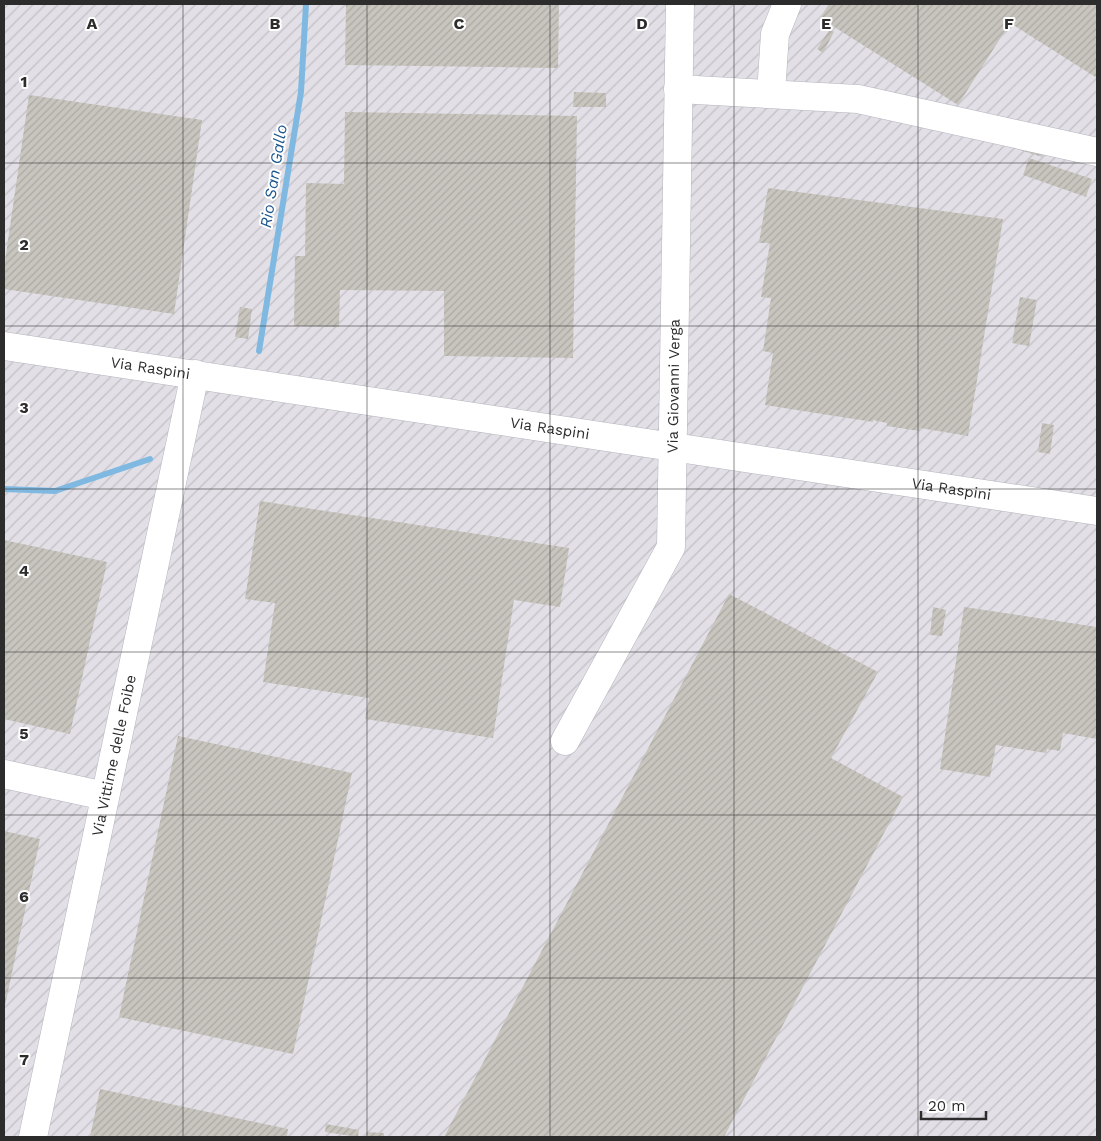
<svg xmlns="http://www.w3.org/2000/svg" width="1101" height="1141" viewBox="0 0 1101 1141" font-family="'Work Sans',sans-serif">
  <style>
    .industrial { fill: url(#industrial-furrows) }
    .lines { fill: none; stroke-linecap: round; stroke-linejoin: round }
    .stream { stroke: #7fb9e2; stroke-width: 6 }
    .building { fill: url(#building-hatch) }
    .minor-casing { stroke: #b4b4be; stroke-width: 29 }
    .minor { stroke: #fff; stroke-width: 28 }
    .grid { fill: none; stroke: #2c2c2c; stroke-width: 1; stroke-opacity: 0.55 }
    .labels { text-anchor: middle; stroke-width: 4; stroke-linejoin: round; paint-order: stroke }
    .street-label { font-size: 15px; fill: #2c2c2c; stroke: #fff }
    .water-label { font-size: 16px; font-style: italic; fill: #1d5790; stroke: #fff }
    .grid-label { font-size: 16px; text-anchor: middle; font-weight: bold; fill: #2c2c2c; stroke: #fff; stroke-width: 4; stroke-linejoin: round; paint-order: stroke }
  </style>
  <defs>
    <pattern id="industrial-furrows" width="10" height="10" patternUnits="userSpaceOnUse" patternTransform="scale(1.25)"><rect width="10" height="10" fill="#e2e0e6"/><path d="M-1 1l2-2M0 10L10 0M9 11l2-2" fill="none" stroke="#c2c0c5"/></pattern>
    <pattern id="building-hatch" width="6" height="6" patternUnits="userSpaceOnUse" patternTransform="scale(1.25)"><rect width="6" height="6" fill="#c8c5bf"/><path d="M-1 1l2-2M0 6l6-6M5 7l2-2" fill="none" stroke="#aca9a4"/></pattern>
  </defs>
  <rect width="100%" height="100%" fill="#ece9e0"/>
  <!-- industrial -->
  <path class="industrial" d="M4,4H1097V1137H4Z"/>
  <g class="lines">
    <!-- stream -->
    <path class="stream" d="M259,351L301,92L306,4
      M4,489L55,491L150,459"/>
  </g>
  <!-- building -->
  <path class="building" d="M346,4H559L558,68L345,65Z
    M829,4H1097V78L1010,23L958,105L820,18Z
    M830,29L834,32L823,53L817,49Z
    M574,92L606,93V107H573Z
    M29,95L202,120L174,314L4,289V268Z
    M345,112L577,116L573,358L444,356V291L340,290L339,327L294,326L295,256H305L306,183L344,184Z
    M1020,141L1045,149L1042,157L1017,149Z
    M1029,158L1092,179L1086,197L1023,175Z
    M768,188L1003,219L968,436L920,428L919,431L887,426V423L873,420V422L765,405L773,353L763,351L771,298L761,297L770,243H759Z
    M1020,297L1037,300L1029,346L1012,343Z
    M240,307L252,309L248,339L235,337Z
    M1042,423L1054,425L1050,454L1038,452Z
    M260,501L569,548L560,607L514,600L493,738L365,719L369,698L263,682L275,603L245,599Z
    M4,540L107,562L70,734L4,719Z
    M729,594L878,672L831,758L903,797L724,1137H444Z
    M933,607L946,610L942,636L930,635Z
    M964,607L1097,627V739L1063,733L1060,751L1047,749L1046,753L996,745L990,777L940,769Z
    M178,736L352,773L293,1054L119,1017Z
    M4,831L40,839L5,1006H4Z
    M100,1089L288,1129L287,1137H90Z
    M326,1124L359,1130L358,1137L325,1132Z
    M367,1132L384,1133V1137H366Z"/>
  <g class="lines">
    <!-- minor casing -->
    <g class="minor-casing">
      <g id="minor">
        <path d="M678,89L858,99L1097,152"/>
        <path d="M771,93L775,34L787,4"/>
        <path id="s1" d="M4,346L1097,511"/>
        <path id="s2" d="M565,741L671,547L680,4"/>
        <path d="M4,774L105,796"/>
        <path id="s3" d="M33,1137L195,374"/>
      </g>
    </g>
    <!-- minor -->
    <use href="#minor" class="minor"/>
  </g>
  <!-- grid -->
  <path class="grid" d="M183,4V1137M367,4V1137M550,4V1137M734,4V1137M918,4V1137M4,163H1097M4,326H1097M4,489H1097M4,652H1097M4,815H1097M4,978H1097"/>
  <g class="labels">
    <!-- street labels -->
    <g class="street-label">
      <text dy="5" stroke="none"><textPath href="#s1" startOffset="148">Via Raspini</textPath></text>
      <text dy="5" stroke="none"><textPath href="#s2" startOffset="382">Via Giovanni Verga</textPath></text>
      <text dy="5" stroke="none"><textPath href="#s1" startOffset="552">Via Raspini</textPath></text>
      <text dy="5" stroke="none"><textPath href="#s1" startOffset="958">Via Raspini</textPath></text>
      <text dy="5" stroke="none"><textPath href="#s3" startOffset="390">Via Vittime delle Foibe</textPath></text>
    </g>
    <!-- water labels -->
    <g class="water-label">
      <text transform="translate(273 176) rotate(-81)" y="6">Rio San Gallo</text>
    </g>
  </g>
  <g class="grid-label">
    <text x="92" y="29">A</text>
    <text x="275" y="29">B</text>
    <text x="459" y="29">C</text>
    <text x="642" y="29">D</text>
    <text x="826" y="29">E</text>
    <text x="1009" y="29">F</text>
    <text x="24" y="87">1</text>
    <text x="24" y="250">2</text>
    <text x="24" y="413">3</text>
    <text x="24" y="576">4</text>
    <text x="24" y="739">5</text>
    <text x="24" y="902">6</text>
    <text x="24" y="1065">7</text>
  </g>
  <!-- border -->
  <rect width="1101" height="1141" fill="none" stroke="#2c2c2c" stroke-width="10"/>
  <!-- scale -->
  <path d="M921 1111v8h65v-8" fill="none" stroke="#2c2c2c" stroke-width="2.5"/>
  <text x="928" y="1111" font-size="15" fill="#2c2c2c" stroke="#ffffff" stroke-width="4" paint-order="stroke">20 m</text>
</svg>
